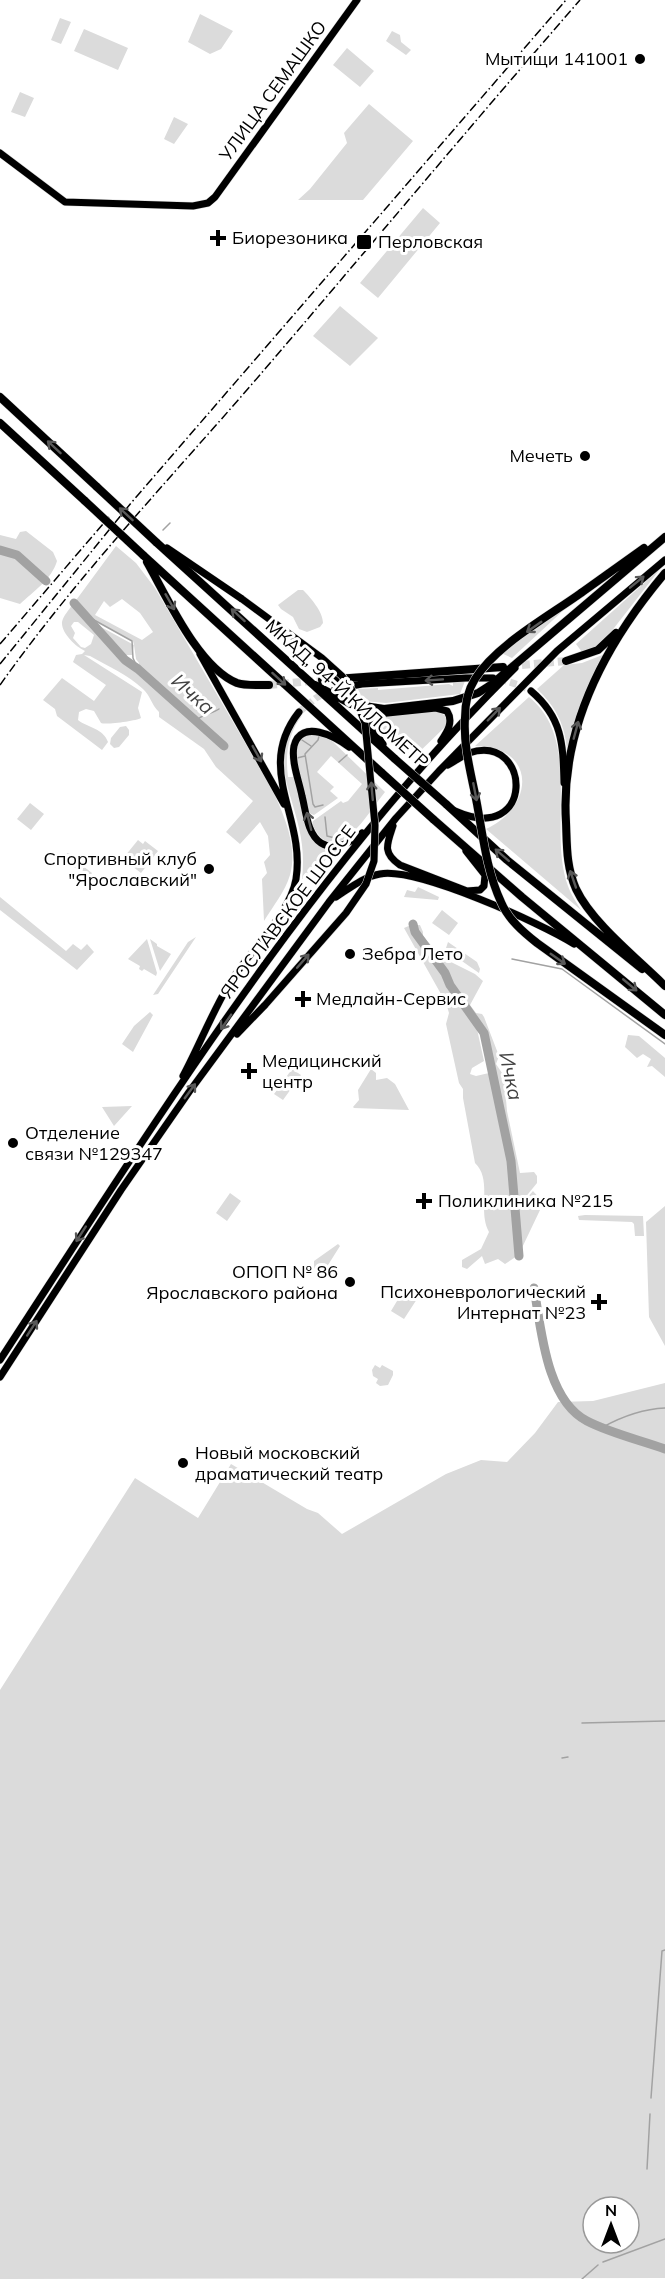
<svg xmlns="http://www.w3.org/2000/svg" width="665" height="2279" viewBox="0 0 665 2279" font-family="Mulish,sans-serif">
  <style>
    .green { fill: #dbdbdb; fill-rule: evenodd }
    .lines { fill: none; stroke-linecap: round; stroke-linejoin: round }
    .stream { stroke: #a2a2a2; stroke-width: 1.5 }
    .river { stroke: #a2a2a2; stroke-width: 9 }
    .major-tunnel { stroke: #d9d9d9; stroke-width: 7; stroke-dasharray: 7 3.5; stroke-linecap: butt }
    .highway-tunnel { stroke: #d9d9d9; stroke-width: 8; stroke-dasharray: 8 4; stroke-linecap: butt }
    .major-casing { stroke: #dbdbdb; stroke-width: 8 }
    .highway-casing { stroke: #dbdbdb; stroke-width: 9 }
    .major { stroke: #000; stroke-width: 7 }
    .highway { stroke: #000; stroke-width: 8 }
    .rail { stroke: #000; stroke-width: 1.5; stroke-dasharray: 9 3 1.5 3; stroke-linecap: butt }
    .major-bridge-casing { stroke: #dbdbdb; stroke-width: 8; stroke-linecap: butt }
    .highway-bridge-casing { stroke: #dbdbdb; stroke-width: 9; stroke-linecap: butt }
    .major-bridge { stroke: #000; stroke-width: 7 }
    .highway-bridge { stroke: #000; stroke-width: 8 }
    .oneway { stroke: #595959 }
    .poi-dot { fill: #000; stroke: #fff; stroke-width: 2 }
    .labels { text-anchor: middle; stroke-width: 6; stroke-linejoin: round; paint-order: stroke }
    .poi-label { font-size: 18px; fill: #000; stroke: #fff; text-anchor: start }
    .street-label { font-size: 18px; fill: #000; stroke: #fff }
    .water-label { font-size: 20px; font-style: italic; fill: #434343; stroke: #fff }
  </style>
  <rect width="100%" height="100%" fill="#fff"/>
  <!-- green -->
  <path class="green" d="M200,14L233,31L221,49L210,54L188,42Z
    M60,18L71,22L61,44L51,40Z
    M84,29L128,48L118,70L74,51Z
    M392,31L400,35L401,42L411,50L406,55L386,41Z
    M347,48L374,71L360,87L333,65Z
    M20,92L34,98L25,117L11,112Z
    M369,104L413,141L363,200H298L310,189L347,143L344,133Z
    M174,117L188,124L174,144L164,139Z
    M423,208L440,223L378,298L360,283Z
    M340,306L378,338L350,366L313,336Z
    M26,531L53,552L57,561C52,579 33,592 20,604L0,598V535L16,539L20,532Z
    M116,546L136,563L155,588L272,789C284,815 298,846 290,875C285,892 273,906 264,921L262,879L267,873L264,862L270,855L268,836L260,822L240,844L226,832L253,801L216,767L204,749L159,717V712C151,704 150,695 143,689C128,675 108,666 90,656L84,655L142,692L138,708L141,718C136,721 106,725 101,723L94,711L86,709L79,712L78,720C88,728 103,728 108,742L102,750L57,716L55,709L43,700L62,678L94,701L106,685L73,662L76,655L82,654L85,651C76,647 61,633 62,622C63,616 69,610 72,605L122,663L133,670L138,669L139,663L136,659L134,645L132,655H125L92,622L134,645L133,641L85,615L74,603ZM122,599L140,613L153,632L142,640L95,615L104,601L110,607ZM74,622H78L94,635L91,644L85,648L81,647L73,638L75,633L71,626Z
    M661,568L607,637L596,646L582,652L576,644Z
    M298,590H303C311,598 323,612 323,623L320,627L307,632L299,629L293,617L281,609L278,605Z
    M580,595L512,658L501,653Z
    M605,654L584,695L567,750C565,725 556,707 537,689L564,665L582,663Z
    M465,681L460,694L386,703L363,701L358,689L378,688V690L449,684L453,686V682Z
    M529,697C583,740 547,829 568,886C571,895 577,903 581,910L486,829C536,806 536,746 475,746Z
    M435,710L446,716L448,721L446,726L412,759L376,729V722L382,716Z
    M303,714C288,734 285,753 288,777H295L312,838L340,848L302,879C304,862 303,845 299,828C290,787 267,750 303,714Z
    M126,726L129,730V735L119,747L114,748L110,744L111,738L120,727Z
    M314,734L330,739L385,792C367,814 335,873 312,824L313,821L341,801L343,803L348,801L362,784L331,756L317,772L334,787L330,791L338,798L314,815L309,813C305,798 291,756 298,743C302,737 307,735 314,734Z
    M30,803L44,814L31,830L17,819Z
    M138,840L143,844L145,841L158,851L141,873L128,863L130,860L125,856Z
    M67,853L72,854L74,859L92,873L87,880L79,873L80,871L64,861L63,858Z
    M418,887L439,897L438,900L404,897L407,890L415,892Z
    M0,897L66,951L73,944L81,950L87,944L94,952L77,970L0,910Z
    M442,910L458,923L449,935L432,923Z
    M411,925L477,1029L484,1061L472,1068L470,1074L476,1076L489,1073L509,1161L517,1256L505,1264L498,1259L485,1264L482,1256L467,1269L462,1267V1260L481,1249L489,1232C477,1211 493,1180 475,1163L463,1098V1089L459,1083L446,1024L449,1013L446,1003L404,928Z
    M416,925H420L423,932V936L435,950L447,953L449,961L475,974L483,981L470,1005L476,1013L482,1014L484,1017L499,1056L496,1064L504,1076L507,1111L520,1173L534,1172L537,1176V1183L524,1199L525,1203L533,1206L526,1199L533,1191L540,1199L534,1207L540,1210L520,1252L512,1160L486,1033L451,983L445,970L417,932Z
    M196,937L158,994L153,995L188,942Z
    M147,939L157,973L156,976L144,969L142,971L139,969L140,966L128,959Z
    M150,939L157,944V946L171,954L160,971Z
    M448,942L477,962L480,969L479,973L449,952L446,948Z
    M150,1012L153,1015L133,1052L122,1044L134,1026Z
    M628,1035L639,1036L665,1058V1077L652,1066L647,1067L651,1059L643,1054L637,1058L625,1047Z
    M292,1069L301,1075L283,1100L274,1094Z
    M371,1069L376,1073V1080L387,1078L395,1084L409,1110L354,1108L353,1107L359,1100L358,1090Z
    M132,1106L114,1126L102,1107Z
    M230,1193L241,1201L227,1221L216,1213Z
    M665,1206V1346L649,1317L646,1222Z
    M585,1215L643,1216L644,1236H635L634,1224L632,1222L579,1220L578,1216Z
    M338,1244L340,1246L323,1273L314,1268V1261Z
    M403,1291L417,1299L404,1319L391,1311Z
    M375,1365L380,1368L382,1365L393,1371V1375L388,1385L380,1386L376,1383L378,1379L373,1376L372,1370Z
    M665,1383V2278L0,2279V1690L135,1478L198,1518L231,1464L307,1509L318,1513L342,1534L446,1474L481,1460L507,1462L535,1433L558,1402L593,1401ZM593,2207H629V2243H593Z"/>
  <g class="lines">
    <!-- stream -->
    <path class="stream" d="M163,530L170,523
      M85,615L132,641L133,658L138,669
      M196,721C201,714 212,714 219,709
      M319,736L318,740L305,754L313,804L315,807L323,805
      M302,740L311,746
      M297,758L305,756
      M339,762L347,755
      M325,817L327,836L339,839L338,841
      M512,959L562,969L665,1044
      M603,1427C623,1416 643,1409 665,1408
      M582,1723L665,1721
      M562,1758L568,1757
      M651,2098L662,1951L665,1950
      M647,2169L650,2114
      M603,2262L665,2239
      M582,2279L598,2265"/>
    <!-- river -->
    <path class="river" d="M0,550L17,555L46,581
      M74,603L125,660L138,669L224,746
      M413,924L415,932L445,973L450,985L484,1033L511,1161L519,1256
      M534,1288C541,1328 546,1400 587,1421C610,1433 640,1440 665,1449"/>
    <!-- major-tunnel -->
    <path class="major-tunnel" d="M500,679L522,686L531,691
      M299,712L316,698L327,692"/>
    <!-- highway-tunnel -->
    <path class="highway-tunnel" d="M510,666L566,661
      M269,685L322,680"/>
    <!-- major casing -->
    <g class="major-casing">
      <path id="major" d="M0,153L65,202L193,206L208,203L215,197L357,0
        M167,548L242,599
        M200,654L284,804
        M335,689L362,684L466,678H493
        M531,691C563,718 563,745 564,783
        M383,744L372,728L373,718L378,714L436,708L447,711C454,722 447,732 441,741
        M349,747C336,737 301,718 294,746C291,761 299,781 302,796C306,811 307,834 321,843C335,852 352,842 362,833
        M448,765C455,761 462,756 469,753C532,732 536,847 455,811
        M393,826C387,844 382,853 400,865L467,891L480,890L484,886L485,875L466,851
        M336,897C350,888 363,877 380,874C416,867 541,923 574,944
        M237,1034L265,1005
        M183,1076C199,1046 211,1015 228,986C247,953 290,915 296,879C306,817 254,769 299,712
        M0,1360C156,1121 311,869 515,668
        M0,1377L121,1190L189,1092L329,902L396,818L439,771L557,651L665,560"/>
    </g>
    <!-- highway casing -->
    <g class="highway-casing">
      <path id="highway" d="M0,397L97,487
        M0,423L85,501
        M156,542L395,759
        M143,555L382,773
        M147,562C167,597 198,667 237,683C246,686 259,685 269,685
        M665,573C606,643 560,728 566,822C567,845 566,866 576,889C592,923 638,959 665,986
        M581,593L644,548
        M566,661L598,650L616,633
        M322,680L503,667
        M315,685L351,704L384,709L453,701L478,693L492,684L665,537
        M446,804L507,860L642,969
        M433,819L522,897L665,1015"/>
    </g>
    <!-- major -->
    <use href="#major" class="major"/>
    <!-- highway -->
    <use href="#highway" class="highway"/>
    <!-- rail -->
    <path class="rail" d="M0,644L109,517
      M0,664L131,503L566,0
      M0,685C78,575 171,478 259,376C366,251 472,124 580,0"/>
    <!-- major-bridge casing -->
    <g class="major-bridge-casing">
      <path id="major-bridge" d="M242,599L322,658L342,676L351,688L365,723L375,825L374,861L366,884L346,913L265,1005"/>
    </g>
    <!-- highway-bridge casing -->
    <g class="highway-bridge-casing">
      <path id="highway-bridge" d="M97,487L156,542
        M85,501L143,555
        M581,593C549,616 496,645 475,679C468,690 465,705 465,718C463,747 472,777 477,804C483,837 487,872 501,902C508,919 523,932 537,943L665,1035
        M395,759L446,804
        M382,773L433,819"/>
    </g>
    <!-- major-bridge -->
    <use href="#major-bridge" class="major-bridge"/>
    <!-- highway-bridge -->
    <use href="#highway-bridge" class="highway-bridge"/>
  </g>
  <!-- one-way arrows -->
  <defs><path id="oneway-shaft" d="M-6 0H5M1.5-3L5.5 0L1.5 3" fill="none" stroke-width="1.6" stroke-linecap="round" stroke-linejoin="round" transform="scale(1.5)"/></defs>
  <g class="oneway">
    <use href="#oneway-shaft" transform="translate(54 447) rotate(-137)"/>
    <use href="#oneway-shaft" transform="translate(126 514) rotate(-137)"/>
    <use href="#oneway-shaft" transform="translate(637 582) rotate(-39)"/>
    <use href="#oneway-shaft" transform="translate(170 602) rotate(60)"/>
    <use href="#oneway-shaft" transform="translate(238 615) rotate(-138)"/>
    <use href="#oneway-shaft" transform="translate(534 627) rotate(145)"/>
    <use href="#oneway-shaft" transform="translate(279 679) rotate(42)"/>
    <use href="#oneway-shaft" transform="translate(434 680) rotate(176)"/>
    <use href="#oneway-shaft" transform="translate(494 714) rotate(-46)"/>
    <use href="#oneway-shaft" transform="translate(576 730) rotate(-75)"/>
    <use href="#oneway-shaft" transform="translate(257 754) rotate(61)"/>
    <use href="#oneway-shaft" transform="translate(372 791) rotate(-95)"/>
    <use href="#oneway-shaft" transform="translate(475 792) rotate(79)"/>
    <use href="#oneway-shaft" transform="translate(309 821) rotate(-104)"/>
    <use href="#oneway-shaft" transform="translate(502 855) rotate(-139)"/>
    <use href="#oneway-shaft" transform="translate(573 879) rotate(-109)"/>
    <use href="#oneway-shaft" transform="translate(558 959) rotate(35)"/>
    <use href="#oneway-shaft" transform="translate(303 961) rotate(-49)"/>
    <use href="#oneway-shaft" transform="translate(630 985) rotate(40)"/>
    <use href="#oneway-shaft" transform="translate(226 1022) rotate(125)"/>
    <use href="#oneway-shaft" transform="translate(190 1091) rotate(-54)"/>
    <use href="#oneway-shaft" transform="translate(81 1234) rotate(123)"/>
    <use href="#oneway-shaft" transform="translate(32 1328) rotate(-57)"/>
  </g>
  <!-- markers -->
  <g class="poi-dot">
    <circle cx="640" cy="59" r="6"/>
    <path d="M215 229h6v6h6v6h-6v6h-6v-6h-6v-6h6z"/>
    <rect x="356" y="234" width="16" height="16" rx="3"/>
    <circle cx="585" cy="456" r="6"/>
    <circle cx="209" cy="869" r="6"/>
    <circle cx="350" cy="954" r="6"/>
    <path d="M300 990h6v6h6v6h-6v6h-6v-6h-6v-6h6z"/>
    <path d="M246 1062h6v6h6v6h-6v6h-6v-6h-6v-6h6z"/>
    <circle cx="13" cy="1143" r="6"/>
    <path d="M421 1192h6v6h6v6h-6v6h-6v-6h-6v-6h6z"/>
    <circle cx="350" cy="1282" r="6"/>
    <path d="M596 1293h6v6h6v6h-6v6h-6v-6h-6v-6h6z"/>
    <circle cx="183" cy="1463" r="6"/>
  </g>
  <g class="labels">
    <!-- poi labels -->
    <g class="poi-label">
      <text x="628" y="65" text-anchor="end">Мытищи 141001</text>
      <text x="232" y="244">Биорезоника</text>
      <text x="378" y="248">Перловская</text>
      <text x="573" y="462" text-anchor="end">Мечеть</text>
      <text x="197" y="865" text-anchor="end">Спортивный клуб<tspan x="197" dy="21">"Ярославский"</tspan></text>
      <text x="362" y="960">Зебра Лето</text>
      <text x="316" y="1005">Медлайн-Сервис</text>
      <text x="262" y="1067">Медицинский<tspan x="262" dy="21">центр</tspan></text>
      <text x="25" y="1139">Отделение<tspan x="25" dy="21">связи №129347</tspan></text>
      <text x="438" y="1207">Поликлиника №215</text>
      <text x="338" y="1278" text-anchor="end">ОПОП № 86<tspan x="338" dy="21">Ярославского района</tspan></text>
      <text x="586" y="1298" text-anchor="end">Психоневрологический<tspan x="586" dy="21">Интернат №23</tspan></text>
      <text x="195" y="1459">Новый московский<tspan x="195" dy="21">драматический театр</tspan></text>
    </g>
    <!-- street labels -->
    <g class="street-label">
      <text transform="translate(273 91) rotate(-54)" y="6">УЛИЦА СЕМАШКО</text>
      <text transform="translate(347 694) rotate(42)" y="6">МКАД, 94-Й КИЛОМЕТР</text>
      <text transform="translate(288 912) rotate(-53)" y="6">ЯРОСЛАВСКОЕ ШОССЕ</text>
    </g>
    <!-- water labels -->
    <g class="water-label">
      <text transform="translate(193 694) rotate(42)" y="7">Ичка</text>
      <text transform="translate(511 1076) rotate(78)" y="7">Ичка</text>
    </g>
  </g>
  <!-- north arrow -->
  <g transform="translate(611 2225)"><circle r="28" fill="#ffffff" stroke="#999999" stroke-width="1.5"/>
  <path d="M0-4.5L10 22L0 15L-10 22Z" fill="#000000"/>
  <text y="-9" font-size="16" font-weight="bold" text-anchor="middle" fill="#000000">N</text>
  </g>
</svg>
